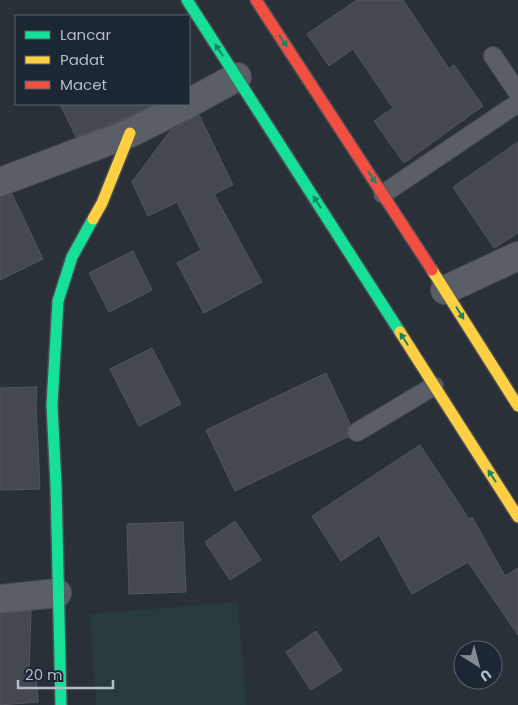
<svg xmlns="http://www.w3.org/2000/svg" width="518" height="705" viewBox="0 0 518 705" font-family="Poppins,sans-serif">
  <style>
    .green { fill: #273a3e }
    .building { fill: #444950; stroke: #52575f }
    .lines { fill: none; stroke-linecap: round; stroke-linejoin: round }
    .lane-casing { stroke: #484c53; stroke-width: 20 }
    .street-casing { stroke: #484c53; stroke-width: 30 }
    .fast-casing { stroke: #484c53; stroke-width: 14 }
    .slow-casing { stroke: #484c53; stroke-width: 14 }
    .jam-casing { stroke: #484c53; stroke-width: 14 }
    .lane { stroke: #5a5e66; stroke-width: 18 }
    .street { stroke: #5a5e66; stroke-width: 28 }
    .fast { stroke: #16e098; stroke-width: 11 }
    .slow { stroke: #ffcf43; stroke-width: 11 }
    .jam { stroke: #f24e42; stroke-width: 11 }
    .oneway { fill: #1a8366 }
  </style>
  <rect width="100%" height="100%" fill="#2a3038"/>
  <!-- green -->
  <path class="green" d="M238,602L246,705H96L90,614Z"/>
  <!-- building -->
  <path class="building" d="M357,0H403L449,69L454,65L483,106L404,163L374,121L393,108L353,49L329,66L307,34Z
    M60,104H154L124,119L76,137Z
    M199,115L233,185L214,194L262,282L204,313L177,263L201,250L177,202L148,216L132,182L170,131Z
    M518,142V233L494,248L453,187Z
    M12,194L43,259L0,280V197Z
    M133,251L152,290L109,312L89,273Z
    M152,348L181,404L139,426L110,369Z
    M326,373L350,424L346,432L348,437L235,491L206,430Z
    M37,387L36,406L40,489L0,490V388Z
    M420,445L469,519L472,517L505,576L518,568V635L468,562L412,594L379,535L341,561L312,516Z
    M235,521L261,560L230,580L205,542Z
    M183,522L186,592L129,594L127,524Z
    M31,611L29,670H36L38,702L0,705V614Z
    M316,631L342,670L311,690L286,652Z"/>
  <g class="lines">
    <!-- lane casing -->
    <g class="lane-casing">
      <path id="lane" d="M493,56L518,93
        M383,194L518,103
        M357,432L434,386"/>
    </g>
    <!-- street casing -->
    <g class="street-casing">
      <path id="street" d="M189,103L237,77
        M0,182L130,133L188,104
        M445,290L518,256
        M0,599L57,593"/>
    </g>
    <!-- fast casing -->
    <g class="fast-casing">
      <path id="fast" d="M187,0L400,332
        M61,705L56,485L52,405L58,301L72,257L93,219"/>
    </g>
    <!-- slow casing -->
    <g class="slow-casing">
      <path id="slow" d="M93,219L102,203L130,133
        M432,270L518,406
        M400,332L518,517"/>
    </g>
    <!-- jam casing -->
    <g class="jam-casing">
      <path id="jam" d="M256,0L432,270"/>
    </g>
    <!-- lane -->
    <use href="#lane" class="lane"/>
    <!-- street -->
    <use href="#street" class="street"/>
    <!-- fast -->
    <use href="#fast" class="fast"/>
    <!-- slow -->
    <use href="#slow" class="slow"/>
    <!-- jam -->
    <use href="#jam" class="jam"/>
  </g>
  <!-- one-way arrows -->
  <defs><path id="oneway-solid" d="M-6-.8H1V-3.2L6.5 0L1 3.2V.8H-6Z" transform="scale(1.25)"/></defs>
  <g class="oneway">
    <use href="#oneway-solid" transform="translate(283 41) rotate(57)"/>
    <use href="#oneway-solid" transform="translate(219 50) rotate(-123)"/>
    <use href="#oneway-solid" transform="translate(372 177) rotate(57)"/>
    <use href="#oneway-solid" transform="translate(317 202) rotate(-123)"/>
    <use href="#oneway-solid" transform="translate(460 313) rotate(58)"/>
    <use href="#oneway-solid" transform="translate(404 339) rotate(-123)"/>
    <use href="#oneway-solid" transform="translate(492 476) rotate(-123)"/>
  </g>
  <!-- legend -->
  <rect x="15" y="15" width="175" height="90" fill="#1d2633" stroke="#59626f"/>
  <rect x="25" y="31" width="25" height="8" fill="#16e098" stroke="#59626f"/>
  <text x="60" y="40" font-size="15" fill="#b4bcc9">Lancar</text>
  <rect x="25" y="56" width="25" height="8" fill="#ffcf43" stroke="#59626f"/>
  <text x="60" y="65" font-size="15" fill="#b4bcc9">Padat</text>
  <rect x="25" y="81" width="25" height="8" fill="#f24e42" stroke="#59626f"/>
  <text x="60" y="90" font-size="15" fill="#b4bcc9">Macet</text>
  <!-- north arrow -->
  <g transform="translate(478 665) rotate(144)"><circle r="24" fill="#1d2633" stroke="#59626f"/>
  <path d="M0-4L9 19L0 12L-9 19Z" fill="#848b96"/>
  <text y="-8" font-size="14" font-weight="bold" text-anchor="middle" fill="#b4bcc9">U</text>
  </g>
  <!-- scale -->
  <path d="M18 680v8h95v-8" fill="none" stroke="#b4bcc9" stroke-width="2.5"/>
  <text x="25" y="680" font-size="15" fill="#b4bcc9" stroke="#1d2633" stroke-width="4" paint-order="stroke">20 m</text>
</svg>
